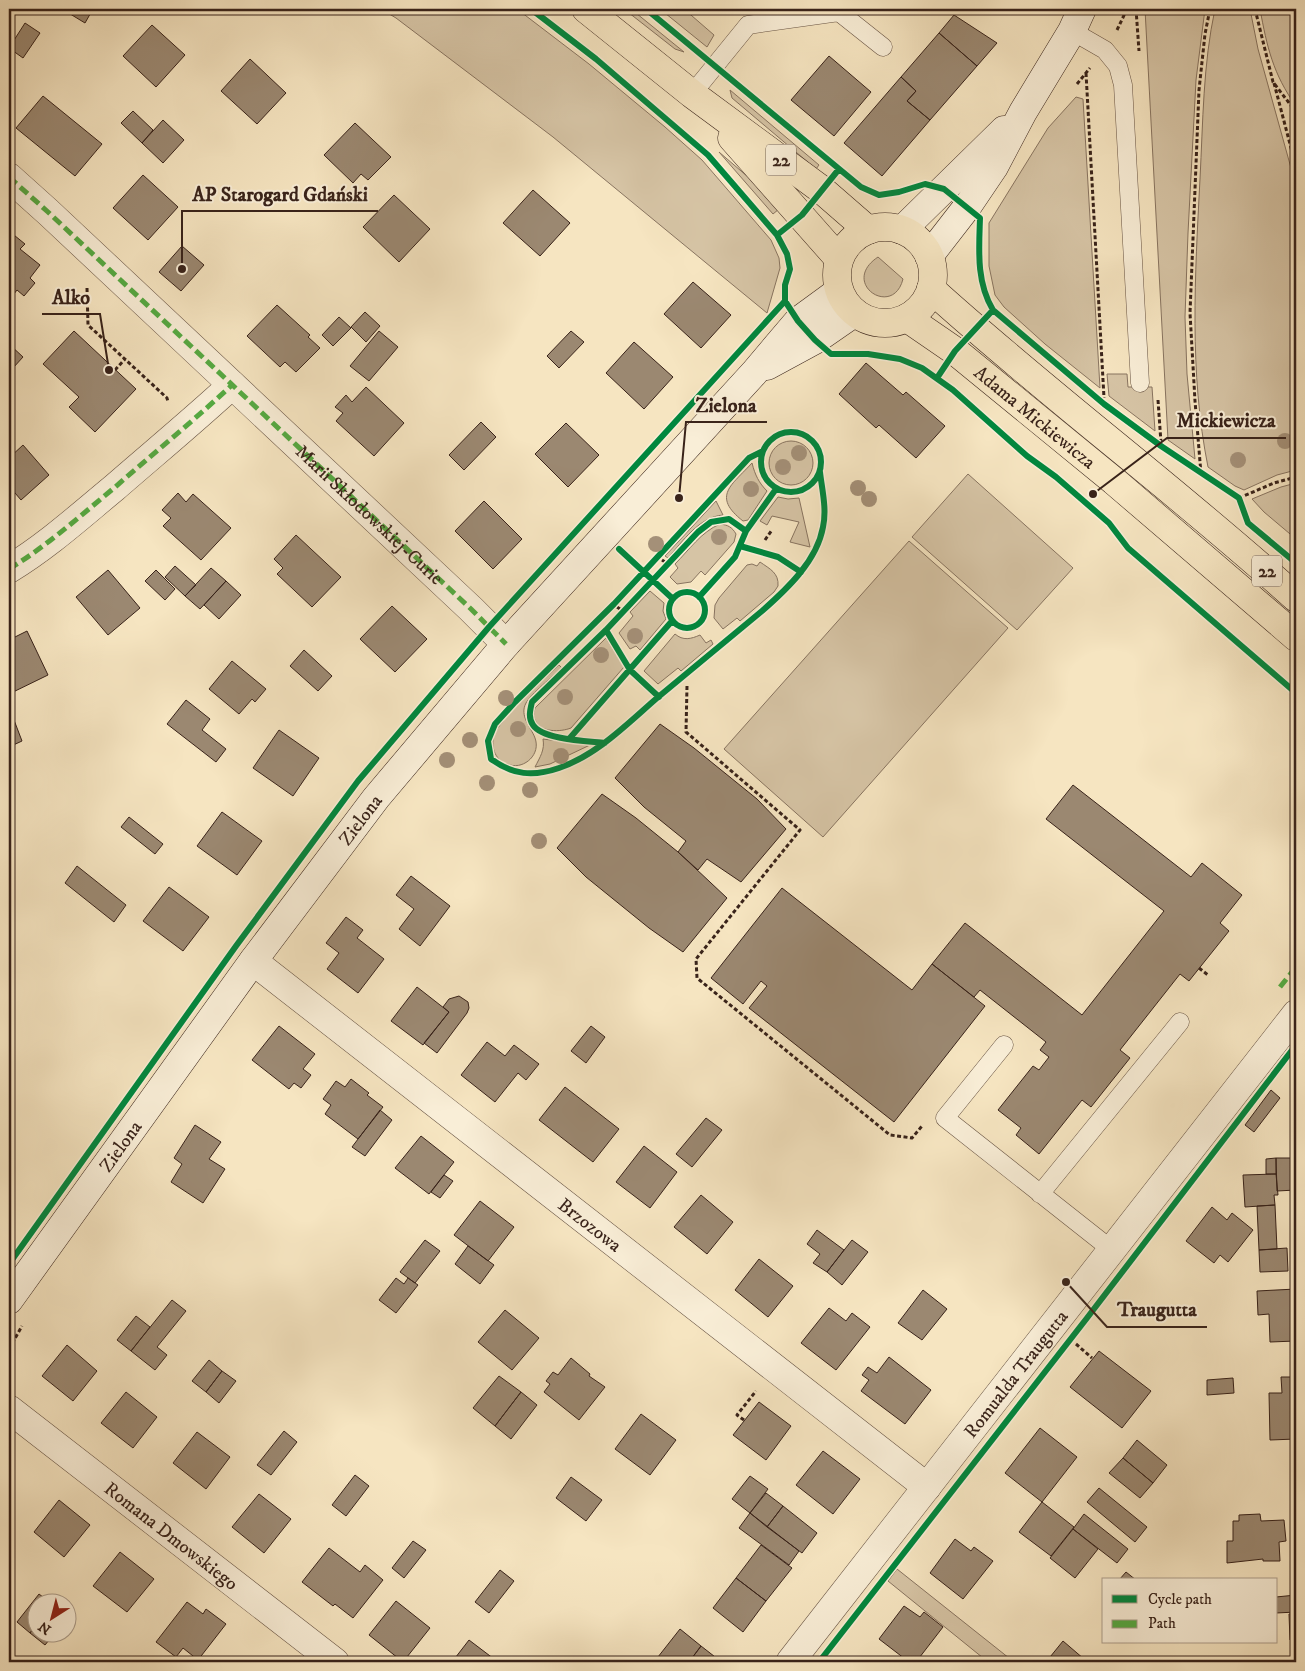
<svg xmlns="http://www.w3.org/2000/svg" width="1305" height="1671" viewBox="0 0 1305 1671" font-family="'IM FELL DW Pica',serif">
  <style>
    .green { fill: #d6c4a5; stroke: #887460 }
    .building { fill: #9b8871; stroke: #39231a }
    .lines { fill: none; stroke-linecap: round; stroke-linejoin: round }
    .lane-casing { stroke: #685444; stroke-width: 19 }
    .street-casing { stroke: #685444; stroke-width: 29 }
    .secondary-casing { stroke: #39231a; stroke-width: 29 }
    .primary-casing { stroke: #39231a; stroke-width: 29 }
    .path { stroke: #39231a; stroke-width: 3; stroke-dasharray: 4 2.5; stroke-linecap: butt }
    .lane { stroke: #f9eed7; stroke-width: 18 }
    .street { stroke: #f9eed7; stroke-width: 28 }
    .secondary { stroke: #f9eed7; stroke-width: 28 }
    .primary { stroke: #f6e5c1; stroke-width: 28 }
    .quiet { stroke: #55aa42; stroke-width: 5; stroke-dasharray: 10 5; stroke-linecap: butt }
    .cycleway-casing { stroke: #f9eed7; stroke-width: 9 }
    .cycleway { stroke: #00873e; stroke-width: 6 }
    .tree { fill: #a49078 }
    .labels { text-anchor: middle; stroke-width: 4; stroke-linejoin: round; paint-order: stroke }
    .shield { fill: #f9eed7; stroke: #736053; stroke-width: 1 }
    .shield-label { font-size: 18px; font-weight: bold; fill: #39231a }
    .street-label { font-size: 19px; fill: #39231a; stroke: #f9eed7 }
    .leader { fill: none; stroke: #39231a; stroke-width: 2 }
    .callout-dot { fill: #39231a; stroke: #f9eed7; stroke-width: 2 }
    .callout-label { font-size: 20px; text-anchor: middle; font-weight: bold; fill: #39231a; stroke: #f9eed7; stroke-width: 4; stroke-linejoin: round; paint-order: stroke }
  </style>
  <rect width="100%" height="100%" fill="#f6e5c1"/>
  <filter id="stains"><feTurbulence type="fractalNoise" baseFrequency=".004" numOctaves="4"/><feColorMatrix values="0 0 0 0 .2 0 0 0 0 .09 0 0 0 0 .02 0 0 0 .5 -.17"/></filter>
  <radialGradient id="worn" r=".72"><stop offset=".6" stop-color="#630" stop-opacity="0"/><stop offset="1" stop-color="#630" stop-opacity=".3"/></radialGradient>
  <!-- green -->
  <path class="green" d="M381,9H517L589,64L665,127L702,160L771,240L779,258L780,268L767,313L553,137L396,18Z
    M624,9H631L684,52L675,49Z
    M660,9H684L714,35L707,47Z
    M1145,9H1205L1196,80L1188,233L1185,317L1187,374L1195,459L1168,440Z
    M1215,9H1250L1258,49L1296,186V470L1277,475L1244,490L1235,486L1208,467C1189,372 1195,275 1200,179C1203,122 1203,64 1215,9Z
    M1260,9H1294L1296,16V106C1273,74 1267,47 1260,9Z
    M730,90L819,165L816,169L732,98Z
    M1076,97L1083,99L1100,388L1045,344L1004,307L995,295L989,266V223L1048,128Z
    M719,152L755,183L779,209L773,214Z
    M878,257L903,279C893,319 839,283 878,257Z
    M1107,374H1127L1128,387H1152L1155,431L1109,396Z
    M769 463a22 22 0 1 1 44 0a22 22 0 1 1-44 0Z
    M752,463C755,475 759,483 767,491L748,520L743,521C711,496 732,485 752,463Z
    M968,474L1073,568L1017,630L912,537Z
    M1296,483V539L1264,512L1252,499L1281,487Z
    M778,497L788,499L799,498L810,547L790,542L799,522L772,516L767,525L760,521Z
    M716,501L723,515C699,517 683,541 668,558L665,556Z
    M720,524C728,525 732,527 736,534L734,542L705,575L701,571L691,582L677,584L670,577L678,568L675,564C689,550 701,532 720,524Z
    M909,541L1008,628L823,837L724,749Z
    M760,562C770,569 779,573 778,586L774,592L740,621L737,618L723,629L714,618L715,605L719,598L747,565L752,564L757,566Z
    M650,591L664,603L663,611L666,619L640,650L636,646L630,649L619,633L633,616L630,612Z
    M675,634C683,641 691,639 700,635L706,643L711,640L713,644L681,671L678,668L658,684L644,671Z
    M606,638L624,667L571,728C561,732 540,733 535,720C533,716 534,712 535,708Z
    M559,665L562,668C554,675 530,695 526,703C519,716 531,727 535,738C541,754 525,769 510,765C496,762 490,748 494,735C499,720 545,678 559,665Z
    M543,739L590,745L550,764L535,767C540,757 545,750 543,739Z
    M897,1569L1014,1662H988L888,1581Z"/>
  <!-- building -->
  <path class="building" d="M62,9H93L85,23Z
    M954,15L997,43L977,66L939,33Z
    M25,23L40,33L23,58L9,48Z
    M152,25L185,55L156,87L123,56Z
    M939,33L977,66L930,120L907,101L916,91L901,77Z
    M829,56L871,92L834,136L791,100Z
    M250,59L286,93L257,124L221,91Z
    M901,77L916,91L907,101L930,120L882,176L844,143Z
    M43,96L102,144L75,176L16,128Z
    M133,111L153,130L142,143L121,123Z
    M163,120L184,140L163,163L142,143Z
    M355,123L391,157L368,180L361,174L353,183L324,155Z
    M143,175L178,207L148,240L113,208Z
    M533,190L570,223L540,256L503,223Z
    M394,195L430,229L399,262L363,227Z
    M9,231L25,244L20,249L40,265L30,278L35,283L24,296L17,290L10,299L9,297Z
    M182,246L204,265L181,291L159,272Z
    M693,282L731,315L701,348L664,314Z
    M277,305L310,335L308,337L320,348L296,372L285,362L280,367L247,336Z
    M365,312L380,326L366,342L351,327Z
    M339,317L351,328L333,346L322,335Z
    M74,331L136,389L95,432L69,407L79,397L43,364Z
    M379,331L398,347L369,381L350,366Z
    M571,331L584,342L559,368L547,356Z
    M634,342L673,377L644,409L606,373Z
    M9,344L23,357L13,368L9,363Z
    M866,363L903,395L906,392L945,426L916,458L879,425L876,428L839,394Z
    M366,387L404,423L374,456L336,421L343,413L335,407L346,395L352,402Z
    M481,422L496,437L464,470L449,455Z
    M566,423L599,455L568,487L535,454Z
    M23,445L49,475L21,500L9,486V458Z
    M178,493L186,502L193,494L231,528L201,560L163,526L171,518L162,510Z
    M484,501L522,539L493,569L455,531Z
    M296,535L341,577L312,607L277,574L283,568L274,559Z
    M175,566L196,585L185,596L165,577Z
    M211,568L226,581L200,609L185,596Z
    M108,570L140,608L108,635L76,597Z
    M156,570L175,589L165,600L145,581Z
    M226,581L241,595L219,619L204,605Z
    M392,606L427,639L395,672L360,639Z
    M27,631L48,675L9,694V640Z
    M304,650L332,676L318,691L290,666Z
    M232,661L266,689L255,702L252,699L239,714L209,689Z
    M186,700L210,719L202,730L226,749L216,762L167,724Z
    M9,707L22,741L9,747Z
    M660,724L694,748L757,799L786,829L741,882L707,859L698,870L678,852L686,841L644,807L615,778Z
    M279,730L319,758L293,796L253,768Z
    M1073,785L1191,877L1202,863L1242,895L1220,923L1229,931L1189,981L1180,974L1120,1050L1130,1058L1091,1107L1082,1100L1039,1154L1016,1135L1021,1128L998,1110L1033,1066L1039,1070L1049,1057L1040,1050L1046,1042L980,990L974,997L932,964L965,923L1082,1015L1164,911L1046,819Z
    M602,794L636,818L678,852L727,898L683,952L649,928L586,877L557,848Z
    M222,812L262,841L237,875L197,846Z
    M129,817L163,844L155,854L121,827Z
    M77,866L126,905L114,922L65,883Z
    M411,876L450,906L420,946L399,929L414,909L396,895Z
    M169,887L209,917L183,951L143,921Z
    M782,888L912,990L932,964L985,1006L894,1122L749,1008L767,986L761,981L743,1004L711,978Z
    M346,917L363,930L357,938L384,959L358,993L327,969L339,953L326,943Z
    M417,987L449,1012L423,1045L391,1021Z
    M459,996L468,1002L469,1008L467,1013L437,1053L424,1043L449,1012L443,1007L449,999Z
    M279,1026L315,1054L303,1069L311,1075L301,1088L294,1083L289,1089L252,1060Z
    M591,1026L605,1037L586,1063L571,1051Z
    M487,1042L505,1056L514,1045L539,1064L526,1080L518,1073L495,1102L461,1075Z
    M351,1079L369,1093L367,1095L383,1107L358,1139L325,1114L331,1105L323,1099L336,1081L345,1087Z
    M565,1087L619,1129L593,1162L539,1120Z
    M1271,1090L1280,1098L1254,1132L1245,1125Z
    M380,1110L392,1120L365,1156L352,1147Z
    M706,1118L722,1130L692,1167L676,1154Z
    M195,1125L221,1142L209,1159L225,1169L203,1203L171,1182L182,1164L174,1158Z
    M421,1136L454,1162L429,1194L395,1168Z
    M644,1146L677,1172L650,1208L616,1182Z
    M1276,1158V1174H1266V1159Z
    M1276,1158H1295L1296,1190L1277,1191Z
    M1276,1174L1278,1195H1274L1275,1205L1245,1207L1243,1175Z
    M444,1175L453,1181L440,1198L431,1192Z
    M701,1195L733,1222L707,1254L674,1227Z
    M480,1201L514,1227L488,1261L454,1235Z
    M1275,1205L1277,1249L1259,1250L1257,1206Z
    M1212,1207L1227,1220L1232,1213L1253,1230L1228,1262L1220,1255L1214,1263L1186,1241Z
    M817,1230L844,1250L827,1272L813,1263L820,1254L807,1244Z
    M425,1240L440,1251L415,1283L400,1272Z
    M852,1240L868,1252L842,1285L827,1272Z
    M468,1246L494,1265L480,1284L455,1264Z
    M1287,1248L1288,1271L1260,1272L1259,1250Z
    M759,1259L793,1286L768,1317L735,1290Z
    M396,1278L404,1284L408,1278L418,1285L396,1313L379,1300Z
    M1296,1289V1341L1270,1342L1269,1314L1258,1315L1257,1291Z
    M923,1290L947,1309L922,1340L898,1323Z
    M172,1300L186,1311L157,1347L167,1355L155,1370L131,1351Z
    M829,1308L846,1321L852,1313L870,1327L836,1370L801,1343Z
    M505,1310L539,1338L512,1370L478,1342Z
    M136,1316L150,1327L131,1351L117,1340Z
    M67,1345L97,1371L73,1401L42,1376Z
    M1099,1351L1151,1391L1122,1428L1070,1387Z
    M889,1357L931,1390L905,1424L861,1391L869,1380L862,1375L868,1367L877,1373Z
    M571,1358L590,1374L589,1376L605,1387L579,1420L544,1392L550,1384L546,1381L553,1372L558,1375Z
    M209,1360L222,1371L206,1392L192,1381Z
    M222,1371L236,1381L219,1403L206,1392Z
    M499,1376L521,1392L495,1426L473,1408Z
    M1281,1377H1296V1439L1270,1440L1269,1393H1282Z
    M1233,1378L1234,1393L1207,1395V1380Z
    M126,1392L157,1417L133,1448L101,1423Z
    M521,1392L537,1405L511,1439L495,1426Z
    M759,1402L791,1426L766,1460L733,1435Z
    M641,1414L676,1440L650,1475L615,1449Z
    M1040,1428L1077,1457L1042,1502L1005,1473Z
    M284,1431L297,1442L271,1475L257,1465Z
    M197,1432L230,1457L206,1489L173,1463Z
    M1137,1440L1167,1465L1153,1483L1123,1458Z
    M823,1451L860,1479L833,1514L796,1485Z
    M1123,1458L1153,1483L1140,1498L1109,1473Z
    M355,1475L369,1486L346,1516L332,1505Z
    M750,1476L768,1489L750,1513L732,1499Z
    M571,1477L602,1500L586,1521L556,1498Z
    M1099,1488L1147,1527L1135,1542L1087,1502Z
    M766,1493L783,1506L767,1527L750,1513Z
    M259,1494L291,1519L264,1553L232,1527Z
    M59,1500L90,1525L64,1557L34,1532Z
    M1042,1502L1074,1527L1051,1556L1019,1532Z
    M783,1506L817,1533L802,1553L767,1527Z
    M750,1513L799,1551L789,1565L739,1528Z
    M1084,1514L1128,1549L1117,1563L1073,1529Z
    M1260,1514L1261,1521L1284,1520L1286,1541L1279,1542L1280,1561H1263V1559L1227,1563V1541H1233V1521H1239V1515Z
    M1073,1529L1098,1549L1075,1578L1050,1558Z
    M955,1539L971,1551L974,1547L993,1561L963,1599L930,1573Z
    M413,1541L426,1550L404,1578L392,1568Z
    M761,1545L792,1568L766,1601L736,1578Z
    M329,1548L360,1572L365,1565L383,1580L353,1618L335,1604L333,1606L302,1582Z
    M120,1552L154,1579L127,1612L93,1586Z
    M500,1570L514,1581L489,1613L475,1602Z
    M1126,1572L1136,1580H1119Z
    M736,1578L766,1601L743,1632L713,1608Z
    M39,1594L52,1604H38V1623L30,1633L17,1622Z
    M1296,1595V1612L1276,1613V1597Z
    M396,1601L430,1628L403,1662L369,1635Z
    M187,1602L203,1614L206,1609L226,1624L198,1660L183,1648L176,1657L156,1642Z
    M904,1606L920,1617L924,1612L943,1627L916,1662H909L879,1639Z
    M1296,1613V1640H1290L1289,1614Z
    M38,1623V1634H54L45,1645L30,1633Z
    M680,1629L701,1646L689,1662H654Z
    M469,1640L498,1662H452Z
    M1063,1641L1084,1659L1082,1662H1046Z
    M701,1646L719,1660L717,1662H689Z"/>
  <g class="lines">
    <!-- lane casing -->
    <g class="lane-casing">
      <path id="lane" d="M1072,31L1105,50L1118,66L1123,85L1140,383
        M692,94L748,25L839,12L883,47
        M1004,1045L945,1118L1112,1250
        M1040,1194L1180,1022"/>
    </g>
    <!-- street casing -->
    <g class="street-casing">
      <g id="street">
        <path id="s1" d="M9,177L48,212L471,609L506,644"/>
        <path d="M9,569C47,546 80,516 114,488C153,454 193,421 232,385"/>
        <path id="s2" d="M253,961L927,1487"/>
        <path id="s3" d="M9,1409L335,1662"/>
        <path id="s4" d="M790,1662L1296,1014"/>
      </g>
    </g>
    <!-- secondary casing -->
    <g class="secondary-casing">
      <g id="secondary">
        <path d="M902,230L1004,130"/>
        <path d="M929,256L967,207L994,167L1023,112L1072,31L1082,9"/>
        <path d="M767,366L815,340L854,313"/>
        <path id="s5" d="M9,1300L253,961L376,798L506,644L754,373L798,321L839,291"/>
      </g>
    </g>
    <!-- primary casing -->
    <g class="primary-casing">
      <g id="primary">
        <path d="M586,9L692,94L822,190L868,230"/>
        <path d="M732,138L839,259"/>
        <circle cx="885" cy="275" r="48"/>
        <path d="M931,289C1049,396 1178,491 1296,598"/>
        <path id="s6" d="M907,318L955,351L1114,481L1296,637"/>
      </g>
    </g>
    <!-- path -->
    <path class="path" d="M1136,9L1139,51
      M1255,9L1273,82L1296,112
      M1117,30L1127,9
      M1086,73L1104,398
      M1274,83L1296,167
      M1077,84L1090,68
      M87,288L88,325L167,398L168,402
      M115,370L125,359
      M1158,400L1161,443
      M1201,474L1195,401L1190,313L1199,90L1205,34L1210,9
      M1239,498L1274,483L1296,477
      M765,540L772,530
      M662,560L665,562
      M617,607L620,609
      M687,686L686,732L800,830L696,959L697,978L890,1135L912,1138L922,1126
      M1199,968L1208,975
      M1076,1344L1092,1358
      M9,1349L22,1326
      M744,1420L737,1415L756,1391"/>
    <!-- lane -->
    <use href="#lane" class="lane"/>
    <!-- street -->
    <use href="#street" class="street"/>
    <!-- secondary -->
    <use href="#secondary" class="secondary"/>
    <!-- primary -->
    <use href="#primary" class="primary"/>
    <!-- quiet -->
    <path class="quiet" d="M9,177L48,212L471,609L506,644
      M9,569C47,546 80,516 114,488C153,454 193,421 232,385
      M1280,987L1296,967"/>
    <!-- cycleway casing -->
    <g class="cycleway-casing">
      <path id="cycleway" d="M531,9L596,59L708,155L777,235L787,254L790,269L785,285V301L798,321L815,340L831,354H868L900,359L922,368L953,390L1027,456L1056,477L1109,523L1128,548L1296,693
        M646,9L861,187L879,195L899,192L925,184L944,189L980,218C979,249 976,282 993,310L1104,404L1161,446L1239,498L1248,523L1296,563
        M777,235L802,215L839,169
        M937,378L955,351L993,310
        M761 462a30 30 0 1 1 60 0a30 30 0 1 1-60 0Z
        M763,451L749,458L614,604L515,702L495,724L488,741L491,759C513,775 533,777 559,768C597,755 627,724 657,698C692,669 727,640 762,611C787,589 817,561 823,527C827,509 822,490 820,472
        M740,546L778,557L801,572
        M619,549L673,599
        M669 610a18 18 0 1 1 36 0a18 18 0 1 1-36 0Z
        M699,597L735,557L746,531L776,489
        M606,630L630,670L659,697
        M569,739L672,621
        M605,743C588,741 543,740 533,725C528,718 530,710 532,702L606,630L698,532L711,522L729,519L746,531
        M9,1264L236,946L358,781L489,627L785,301
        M819,1662L1087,1318L1296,1045"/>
    </g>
    <!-- cycleway -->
    <use href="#cycleway" class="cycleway"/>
  </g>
  <!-- trees -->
  <g class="tree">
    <circle cx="1285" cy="441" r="8"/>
    <circle cx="799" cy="453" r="8"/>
    <circle cx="1238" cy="460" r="8"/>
    <circle cx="783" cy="467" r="8"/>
    <circle cx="858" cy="488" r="8"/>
    <circle cx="751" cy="489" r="8"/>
    <circle cx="869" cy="499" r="8"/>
    <circle cx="719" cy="537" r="8"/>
    <circle cx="656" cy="544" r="8"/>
    <circle cx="635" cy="636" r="8"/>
    <circle cx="601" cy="655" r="8"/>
    <circle cx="565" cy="697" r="8"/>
    <circle cx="506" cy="698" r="8"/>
    <circle cx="518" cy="729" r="8"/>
    <circle cx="470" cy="740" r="8"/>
    <circle cx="561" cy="756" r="8"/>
    <circle cx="447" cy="760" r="8"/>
    <circle cx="487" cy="783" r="8"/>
    <circle cx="530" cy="790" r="8"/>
    <circle cx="539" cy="841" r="8"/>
  </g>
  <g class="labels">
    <!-- shield labels -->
    <g class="shield">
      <rect x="766" y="144.5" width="30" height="31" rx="4"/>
      <rect x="1252" y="555.5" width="30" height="31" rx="4"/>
    </g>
    <g class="shield-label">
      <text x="781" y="166">22</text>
      <text x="1267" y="577">22</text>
    </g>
    <!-- street labels -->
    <g class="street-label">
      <text dy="7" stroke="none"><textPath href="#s6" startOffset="162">Adama Mickiewicza</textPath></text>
      <text dy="7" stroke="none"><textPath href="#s1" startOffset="494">Marii Skłodowskiej-Curie</textPath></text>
      <text dy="7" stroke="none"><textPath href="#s5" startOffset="595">Zielona</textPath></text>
      <text dy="7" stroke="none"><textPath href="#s5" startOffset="190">Zielona</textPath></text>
      <text dy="7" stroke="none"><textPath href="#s2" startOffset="428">Brzozowa</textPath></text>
      <text dy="7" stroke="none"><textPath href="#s4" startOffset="366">Romualda Traugutta</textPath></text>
      <text dy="7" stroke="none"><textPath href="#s3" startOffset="206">Romana Dmowskiego</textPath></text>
    </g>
  </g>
  <!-- callouts -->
  <path class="leader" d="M182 269L182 211H378M109 370L100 314H42M679 498L686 422H767M1093 494L1167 438H1286M1066 1282L1107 1327H1207"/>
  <g class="callout-dot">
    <circle cx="182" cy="269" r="5"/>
    <circle cx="109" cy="370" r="5"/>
    <circle cx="679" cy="498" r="5"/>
    <circle cx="1093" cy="494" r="5"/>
    <circle cx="1066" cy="1282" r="5"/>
  </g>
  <g class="callout-label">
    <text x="280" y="201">AP Starogard Gdański</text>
    <text x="71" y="304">Alko</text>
    <text x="726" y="412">Zielona</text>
    <text x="1226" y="427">Mickiewicza</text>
    <text x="1157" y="1316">Traugutta</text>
  </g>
  <!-- margin -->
  <rect width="1305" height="1671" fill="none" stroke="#f6e5c1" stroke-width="30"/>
  <rect x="10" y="10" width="1285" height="1651" fill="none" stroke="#39231a" stroke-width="2.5"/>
  <rect x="15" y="15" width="1275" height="1641" fill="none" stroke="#39231a"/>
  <!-- legend -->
  <rect x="1102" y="1578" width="175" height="65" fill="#f9eed7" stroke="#ac9d8b"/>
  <rect x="1112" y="1595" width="25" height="8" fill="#00873e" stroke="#ac9d8b"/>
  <text x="1148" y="1604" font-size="15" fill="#39231a">Cycle path</text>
  <rect x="1112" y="1620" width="25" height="8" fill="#55aa42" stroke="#ac9d8b"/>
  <text x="1148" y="1628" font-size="15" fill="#39231a">Path</text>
  <!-- north arrow -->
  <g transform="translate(52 1618) rotate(216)"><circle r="24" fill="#f9eed7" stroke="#ac9d8b"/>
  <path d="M0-4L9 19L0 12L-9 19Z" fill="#8f2418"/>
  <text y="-8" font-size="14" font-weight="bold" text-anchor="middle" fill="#39231a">N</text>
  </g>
  <rect width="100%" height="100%" filter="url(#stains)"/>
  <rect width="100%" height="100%" fill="url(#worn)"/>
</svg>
